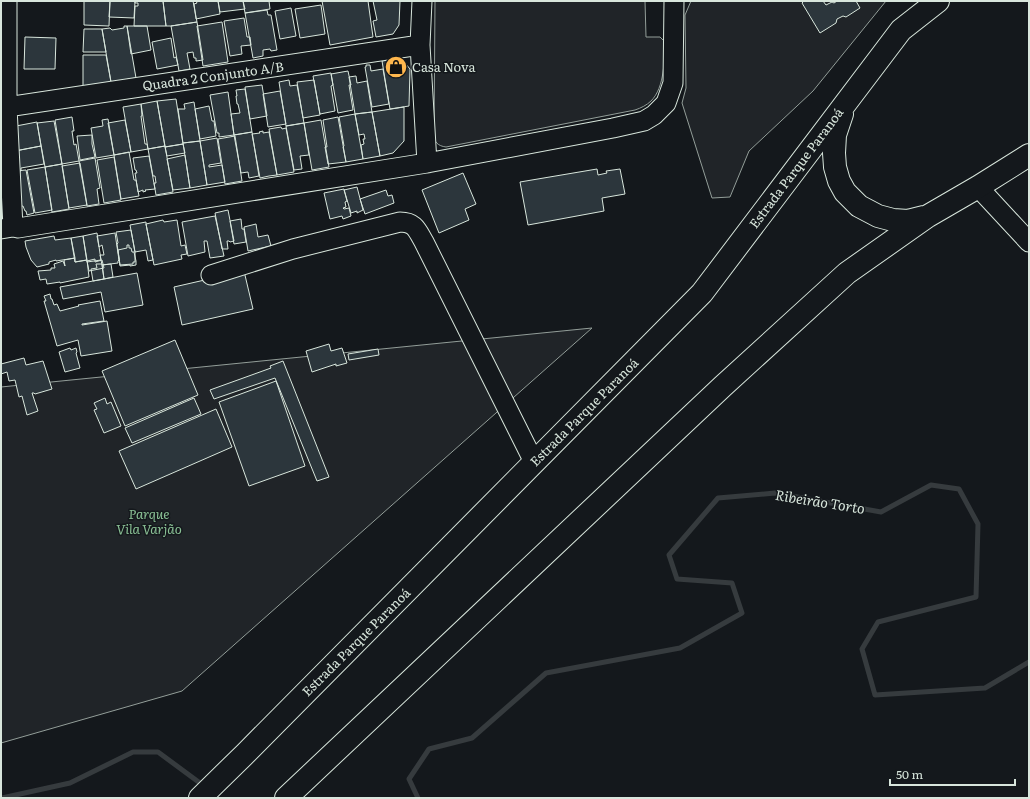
<svg xmlns="http://www.w3.org/2000/svg" width="1030" height="799" viewBox="0 0 1030 799" font-family="Literata,serif">
  <style>
    .green { fill: #202428; stroke: #939e99 }
    .lines { fill: none; stroke-linecap: round; stroke-linejoin: round }
    .stream { stroke: #363b3e; stroke-width: 5 }
    .building { fill: #2c363c; stroke: #d8e6dc }
    .minor-casing { stroke: #d8e6dc; stroke-width: 21 }
    .major-casing { stroke: #d8e6dc; stroke-width: 24 }
    .minor { stroke: #14181c; stroke-width: 19 }
    .major { stroke: #14181c; stroke-width: 22 }
    .labels { text-anchor: middle; stroke-width: 3; stroke-linejoin: round; paint-order: stroke }
    .poi-label { font-size: 13px; fill: #d8e6dc; stroke: #14181c; text-anchor: start }
    .street-label { font-size: 13px; fill: #d8e6dc; stroke: #14181c }
    .park-label { font-size: 13px; font-style: italic; fill: #8ac095; stroke: #14181c }
    .water-label { font-size: 14px; font-style: italic; fill: #d8e6dc; stroke: #14181c }
  </style>
  <rect width="100%" height="100%" fill="#14181c"/>
  <!-- green -->
  <path class="green" d="M435,1H645L646,37H660L665,42C664,60 665,87 651,101C647,105 641,108 635,110L446,147C438,146 434,142 434,135Z
    M691,1H886L813,91L749,151L730,197L712,198L682,103L686,88L685,15Z
    M592,328L182,691L1,743V387Z"/>
  <g class="lines">
    <!-- stream -->
    <path class="stream" d="M2,798L70,783L133,752H158L204,786
      M418,798L409,779L429,749L472,738L546,673L680,648L742,613L732,583L677,579L669,555L718,498L775,493L881,512L931,485L959,489L978,524L976,597L878,622L862,649L875,695L985,688L1029,662"/>
  </g>
  <!-- building -->
  <path class="building" d="M84,1H110L109,26L84,25Z
    M110,1H135L134,18L109,17Z
    M135,1H163L166,26H134L135,6H138V3H135Z
    M163,1H193L197,22L171,26H166Z
    M196,1H218L220,14L196,19L194,4L197,3Z
    M218,1H243L245,9L220,12Z
    M243,1H269L270,9L245,13Z
    M322,1H368L373,37L330,45Z
    M373,1H400L399,25L393,34L376,37L373,21L377,20Z
    M804,1H823L826,5L832,2L834,3L837,1H856L860,8L846,17L843,16L837,19L836,23L820,33L802,3Z
    M321,5L325,34L300,38L295,9Z
    M291,8L296,36L280,39L275,11Z
    M267,10L268,15H271L277,50L271,51L270,49L263,50V56L253,58L245,13Z
    M244,18L247,37H250L251,45L241,46L242,54L230,56L224,21Z
    M197,22L203,60L196,61V58H194L193,52L187,53L190,69L179,71L171,26Z
    M222,22L228,62L203,66L197,26Z
    M124,26H127L136,78L111,82L102,29L110,28L112,30L124,28Z
    M127,26H147L151,50L131,54Z
    M84,29H102L106,52H83Z
    M25,37L56,38L55,69H24Z
    M171,38L174,58L176,57L178,65L157,69L152,42Z
    M83,55H106L111,82L83,86Z
    M401,58L410,69L409,106L390,109L382,61Z
    M366,65H370L371,71L383,69L389,104L372,107L365,67H366Z
    M348,71L351,85H349L353,110L338,113L331,74Z
    M331,73L333,85L331,86L335,111L320,114L313,76Z
    M356,76L357,83L367,81L372,112L355,114L349,77Z
    M289,80L290,86L297,85L304,123L286,126L279,82Z
    M314,80L320,115L303,118L297,82Z
    M262,85L267,116L250,119L245,87Z
    M245,89L252,132L234,135L231,114L240,113L238,104H237L236,96H237L236,90Z
    M280,91L286,124L268,127L263,94Z
    M228,92L234,135L219,137V133H217L210,95Z
    M176,99L183,144L165,147L157,101Z
    M157,101L165,146L148,149L141,104Z
    M194,102L200,141L183,143L178,109H185L184,104Z
    M141,104L142,116H141L145,144H147L148,149L131,152L123,107Z
    M209,106L212,121H214L216,136L200,139L195,109Z
    M404,107V141L393,153L380,156L372,112Z
    M372,112L380,156L363,159L361,145L364,144L363,139H365L364,134L359,135L355,114Z
    M355,114L363,159L346,162L343,147L344,146L339,117Z
    M72,117L74,131H72L74,145L76,144L79,161L62,164L55,120Z
    M338,117L346,162L328,164L325,147H327L323,120Z
    M108,119L114,155L96,158L91,128L103,126L102,120Z
    M125,120L131,152L114,155L108,123Z
    M321,120L329,167L312,170L304,123Z
    M54,121L62,164L45,167L37,123Z
    M37,122L41,146L15,151L16,126Z
    M304,123L309,155L300,156L302,169L294,170L286,126Z
    M281,127L282,129L286,128L294,172L277,175L269,129Z
    M263,131V133L269,132L277,175L269,176L260,178L252,134L260,133L259,132Z
    M252,132L259,176L249,178L248,172L241,173L234,135Z
    M92,135V144L95,157L80,160L77,136Z
    M235,136L242,181L225,184L218,139Z
    M217,138L221,163L209,165V167L222,165L225,182L207,185L200,141Z
    M200,141L207,185L190,188L183,143Z
    M183,144L185,153L167,156L165,147Z
    M41,146L44,164L21,168V171H15V151Z
    M165,146L173,192L156,195L154,183H156L155,176H153L148,149Z
    M129,152L134,180H136L139,196L121,199L114,155Z
    M185,155L190,188L173,190L167,159Z
    M149,156L155,189L145,190L146,191L143,192V190L138,192L135,173H137L136,170H135L133,158Z
    M114,157L121,200L104,203L97,160Z
    M95,158L100,188L97,189L99,204L87,206L79,161Z
    M80,163L87,205L69,208L62,166Z
    M62,164L69,209L52,212L45,167Z
    M45,167L52,210L35,213L27,170Z
    M597,169L598,175L607,173L606,171L620,169L625,194L602,198L604,211L528,225L520,182Z
    M26,170L34,213L27,215L26,211H25L23,206L14,207L15,171Z
    M463,173L476,204L465,209L469,220L439,233L422,190Z
    M357,187L363,210L357,213V211L351,213L344,190Z
    M344,189L347,201L345,202L346,207L343,208L344,209L349,208L351,216L343,219L342,216L330,219L324,193Z
    M386,190L388,196L392,195L394,203L365,214L360,199Z
    M228,210L234,241L230,242L229,241H227L228,249H222L215,213Z
    M215,216L224,256L210,258L207,241H204L205,252L188,256L182,222Z
    M241,219L242,229H244L246,242L234,244L230,221Z
    M163,220L164,222L177,220L181,246L185,245L187,254L181,255L182,259L154,265L146,224Z
    M146,222V224L153,260L148,261L146,250L135,252L130,225Z
    M256,224L258,237L268,235L271,246L248,251L244,227Z
    M131,230L135,252V262H133V264L120,265L117,244L118,243L116,232Z
    M97,233L101,260L87,262L83,236Z
    M115,233L119,260L118,261V263L102,265L100,255H104L102,245L99,247L97,236Z
    M54,236L55,240L71,238L75,258L56,261V260L49,262V264L37,267L31,260L26,247L25,241Z
    M83,236L87,260L75,262L71,238Z
    M127,245H129V248H131L132,252H134L136,261V265L130,266V265L120,266L118,250L127,248Z
    M75,258V262L87,260L89,277L60,283V282L47,284L46,279L40,280L38,271L51,270V268H55L54,264L63,261L65,266L64,260Z
    M95,259V262L102,260L104,268L89,271L87,261Z
    M96,264H102L104,279L93,281L91,269L97,268Z
    M111,264L113,277L104,279L102,265Z
    M244,271L253,309L182,325L174,287Z
    M137,273L143,305L105,312L101,292L63,299L60,287Z
    M50,294L51,299H52L54,305L57,304L60,311L79,306L78,305L100,301L104,321L82,324V325L107,321L112,351L81,356L78,340L57,346L44,301H46L44,296Z
    M175,340L198,395L125,426L102,371Z
    M329,344L331,351L342,348L347,363L336,366V364L312,372L306,351Z
    M70,348L71,350L76,348L77,352L76,353L80,368L65,372L59,352Z
    M378,349L379,355L349,360L348,354Z
    M24,358L26,365L43,361L52,389L35,394L34,393H32L38,411L27,415L22,396L19,397L15,380L9,381L7,372L1,374V364Z
    M283,361L329,477L317,481L275,378L214,399L210,390L271,368L270,366Z
    M276,381L305,466L249,486L219,402Z
    M105,398L107,404L111,402L121,426L104,433L94,410L97,409L94,403Z
    M194,398L201,414L132,443L125,428Z
    M216,409L232,447L136,489L119,451Z"/>
  <g class="lines">
    <!-- minor casing -->
    <g class="minor-casing">
      <path id="minor" d="M7,1V107L13,227
        M422,1L420,45L427,163
        M7,107L420,45
        M978,187L1029,242
        M1,229L13,227L18,228L427,163L613,128L644,121L654,115L666,103L673,83L674,1
        M211,275L293,249L400,222C415,222 417,230 424,242L534,462"/>
    </g>
    <!-- major casing -->
    <g class="major-casing">
      <path id="major" d="M842,114L835,135L834,153L835,167L839,181L845,192L859,206L878,216L893,220L908,221L924,217
        M200,798L246,753L702,293L901,30L938,1
        M286,798L723,386L847,273L928,216L978,187L1029,155"/>
    </g>
    <!-- minor -->
    <use href="#minor" class="minor"/>
    <!-- major -->
    <use href="#major" class="major"/>
  </g>
  <!-- icons -->
  <defs>
    <g id="shop-disc" transform="scale(1.15)"><circle r="9.5" fill="#ffb74d" stroke="#14181c"/><path d="M-5-2.5h2.3a2.7 3.5 0 0 1 5.4 0H5L5.5 6h-11ZM-1.5-2.5h3a1.5 2.3 0 0 0-3 0Z" fill="#111"/></g>
  </defs>
  <g fill-rule="evenodd">
    <use href="#shop-disc" x="396" y="67"/>
  </g>
  <g class="labels">
    <!-- poi labels -->
    <g class="poi-label">
      <text x="412" y="72">Casa Nova</text>
    </g>
    <!-- street labels -->
    <g class="street-label">
      <text transform="translate(213 76) rotate(-8)" y="5">Quadra 2 Conjunto A/B</text>
      <text transform="translate(796 168) rotate(-53)" y="5">Estrada Parque Paranoá</text>
      <text transform="translate(584 412) rotate(-45)" y="5">Estrada Parque Paranoá</text>
      <text transform="translate(356 642) rotate(-45)" y="5">Estrada Parque Paranoá</text>
    </g>
    <!-- park labels -->
    <g class="park-label">
      <text x="149" y="519">Parque<tspan x="149" dy="15">Vila Varjão</tspan></text>
    </g>
    <!-- water labels -->
    <g class="water-label">
      <text transform="translate(820 502) rotate(9)" y="5">Ribeirão Torto</text>
    </g>
  </g>
  <!-- border -->
  <rect width="1030" height="799" fill="none" stroke="#d8e6dc" stroke-width="4"/>
  <!-- scale -->
  <path d="M890 779v6h125v-6" fill="none" stroke="#d8e6dc" stroke-width="2"/>
  <text x="896" y="779" font-size="12" fill="#d8e6dc" stroke="#14181c" stroke-width="3" paint-order="stroke">50 m</text>
</svg>
